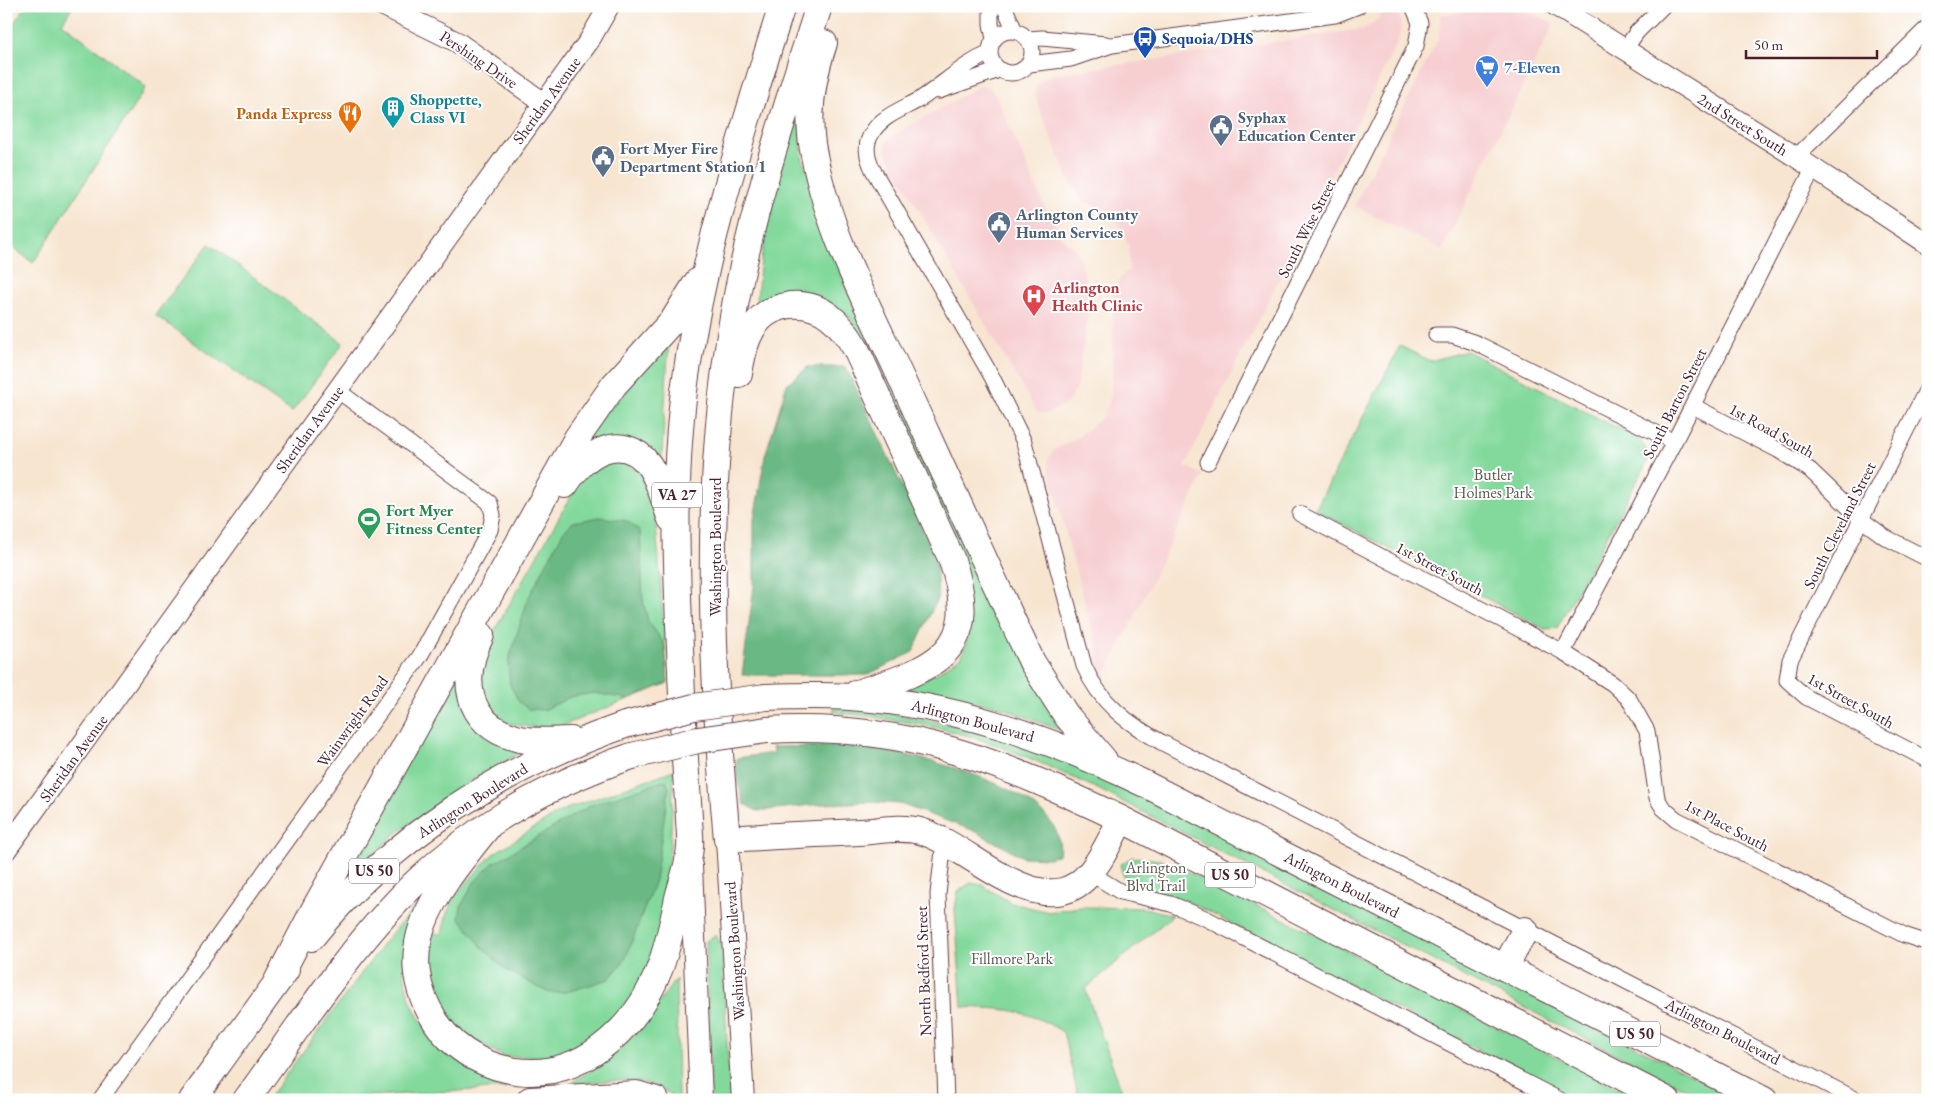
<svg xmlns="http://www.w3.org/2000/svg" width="1934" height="1106" viewBox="0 0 1934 1106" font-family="'EB Garamond',serif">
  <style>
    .built { fill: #f7cfd1 }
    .green { fill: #83d99c; stroke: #667c64 }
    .forest { fill: #6ab984; stroke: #5a6c58 }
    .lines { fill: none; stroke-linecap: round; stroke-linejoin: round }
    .street-casing { stroke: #643d44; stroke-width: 17 }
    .secondary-casing { stroke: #643d44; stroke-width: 22 }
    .primary-casing { stroke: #643d44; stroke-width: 24 }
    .highway-casing { stroke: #643d44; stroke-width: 28 }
    .street { stroke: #fff; stroke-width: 15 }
    .secondary { stroke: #fff; stroke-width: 20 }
    .primary { stroke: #fff; stroke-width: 22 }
    .highway { stroke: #fff; stroke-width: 26 }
    .highway-bridge-casing { stroke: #643d44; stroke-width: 28; stroke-linecap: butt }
    .highway-bridge { stroke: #fff; stroke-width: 26 }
    .labels { text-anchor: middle; stroke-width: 4; stroke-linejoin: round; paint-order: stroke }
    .shield { fill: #fff; stroke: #80626b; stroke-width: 1 }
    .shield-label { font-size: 15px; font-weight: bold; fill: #4a1f2b }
    .transit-label { font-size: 16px; font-weight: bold; fill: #164399; stroke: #fff; text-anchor: start }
    .street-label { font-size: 16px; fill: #4a1f2b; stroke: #fff }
    .shop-label { font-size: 16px; font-weight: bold; fill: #366cbe; stroke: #fff; text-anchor: start }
    .culture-label { font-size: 16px; font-weight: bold; fill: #0d838f; stroke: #fff; text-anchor: start }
    .food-label { font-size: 16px; font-weight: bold; fill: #c56008; stroke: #fff; text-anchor: end }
    .service-label { font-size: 16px; font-weight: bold; fill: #4e5e75; stroke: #fff; text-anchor: start }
    .health-label { font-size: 16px; font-weight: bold; fill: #be3a42; stroke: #fff; text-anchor: start }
    .park-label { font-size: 16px; fill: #5b574d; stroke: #fff }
    .leisure-label { font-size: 16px; font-weight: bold; fill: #27864d; stroke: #fff; text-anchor: start }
  </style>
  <rect width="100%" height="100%" fill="#fff"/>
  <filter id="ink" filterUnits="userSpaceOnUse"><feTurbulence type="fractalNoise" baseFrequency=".02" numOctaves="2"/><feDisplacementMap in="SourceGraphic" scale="10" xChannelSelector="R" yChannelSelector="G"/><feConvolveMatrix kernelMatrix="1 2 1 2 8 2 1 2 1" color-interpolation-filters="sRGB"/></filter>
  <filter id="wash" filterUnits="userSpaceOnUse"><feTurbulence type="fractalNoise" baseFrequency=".0096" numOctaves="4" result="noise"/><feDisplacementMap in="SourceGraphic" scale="20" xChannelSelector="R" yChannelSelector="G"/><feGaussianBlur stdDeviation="1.12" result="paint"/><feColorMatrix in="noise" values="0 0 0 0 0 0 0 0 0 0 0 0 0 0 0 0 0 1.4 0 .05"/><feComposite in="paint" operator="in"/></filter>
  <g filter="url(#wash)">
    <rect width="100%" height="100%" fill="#f7e5d0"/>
    <!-- built -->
    <path class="built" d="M1398,8L1401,22L1399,39L1185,466L1203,475L1104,679L1097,664V647L1049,472L1048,459L1055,449L1074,440L1097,422L1103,416L1111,397L1114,296L1119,280L1129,269V246L1118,222L1109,213L1083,201L1069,180L1038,106L1035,91L1037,85L1049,75L1364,29L1377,20L1384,12Z
      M1502,8L1525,11L1554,23L1442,250L1354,206L1439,37L1440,15Z
      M979,86L989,87L996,96L1045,207L1061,237L1076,251L1084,271L1089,309L1076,389L1067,403L1047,414L1037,412L889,159L885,146L890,137Z"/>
    <!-- green -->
    <path class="green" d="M26,6H73L62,23L146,87L33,263L6,242V34Z
      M800,104L802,158L1065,732L998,706L903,689L935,674L962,656L971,625L954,536L850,317L815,297L757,306C759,236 781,171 800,104Z
      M209,244L343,343L292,412L155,315Z
      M669,338L661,469L647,450L578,452L588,431Z
      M1400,346L1430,361L1467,351L1639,439L1648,453L1649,459L1557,628L1545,629L1315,510Z
      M617,457L640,473L654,498L668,683L552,730L505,723L478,691L488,642L583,475Z
      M468,650L464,705L530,747L477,777L394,835L325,903Z
      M834,708L867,709L986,731L1101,774L1741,1100H1716L1676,1085L1098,789C1051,768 1005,745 955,732C915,722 875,717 834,712Z
      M674,770L667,903L650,975L605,1030L562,1056L504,1057L457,1030L436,997L429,957L432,933L442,934L447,913L456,894L493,854L561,811Z
      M1132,857L1160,860L1200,877L1642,1100H1574L1189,902L1126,884L1120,865Z
      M970,883L982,885L1011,903L1049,912L1079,907L1144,908L1173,915L1085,989L1125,1100H1079L1063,1032C1024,1008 1006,1009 962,1007L955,909L958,892Z
      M420,902C415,920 405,942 404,961C402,1025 456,1062 507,1088L307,1100H267L390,935Z
      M715,935L722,945L730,1100H711L706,941Z
      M676,979L678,1100C673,1097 669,1093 665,1091C637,1075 601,1082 570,1084L615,1054L642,1026Z"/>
    <!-- forest -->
    <path class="forest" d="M808,367H846L936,558L938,597L913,652L867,675H742L754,586V520L765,456L787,384Z
      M600,517L627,521L640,531L643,601L648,621L665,645L668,683L629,699L594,693L570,697L544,710L528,709L519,702L510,685L508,663L528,599L563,532L573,522Z
      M772,747C801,747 831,745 860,747C907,752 1071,788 1059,854L1049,858L1023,857L972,830L900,804L872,802L821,804L757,811L744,804L736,774L737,758L774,753Z
      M666,780L669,787L655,880L625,960L609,979L567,992L549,993L506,970L482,947L459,917L461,906L475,881L492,864L591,805Z"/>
  </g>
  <g filter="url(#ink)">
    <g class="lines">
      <!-- street casing -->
      <g class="street-casing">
        <path id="street" d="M991,6V24L994,39
          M1004,6L1015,31
          M990 52a21 21 0 1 1 42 0a21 21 0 1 1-42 0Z
          M1028,39L1042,38L1106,44
          M1625,49L1637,32L1663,6
          M990,53C963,64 946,82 922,98C906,108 882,115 872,133C864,145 867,157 873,170L992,377L1024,442L1084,666C1100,703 1127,723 1161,742L1857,1100
          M1029,64L1071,59L1112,45L1335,15L1358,6
          M939,91L999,70
          M1796,157L1928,27
          M1436,335H1452L1476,343L1674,442
          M1928,387L1790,660L1787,680L1806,697L1928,760
          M1693,406L1778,450L1810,470L1862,520L1885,537L1928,559
          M1208,462L1416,46L1420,23L1413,6
          M1300,514L1563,652L1613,684L1629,699L1647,731L1657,798L1663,808L1676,819L1904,935L1928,943
          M1563,652L1674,442L1813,169
          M944,842L938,894L946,1100
          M1090,873L1121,892L1171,904L1207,919L1560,1100
          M100,1100L420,656L490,530L493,515L490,503L337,390"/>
      </g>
      <!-- secondary casing -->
      <g class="secondary-casing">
        <path id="secondary" d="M384,6L457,42L544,103
          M1556,6L1796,157L1928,244
          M6,850L589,41L609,6"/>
      </g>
      <!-- primary casing -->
      <g class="primary-casing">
        <path id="primary" d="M727,839L743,1100
          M691,866L701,1100"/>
      </g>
      <!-- highway casing -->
      <g class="highway-casing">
        <path id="highway" d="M819,6C786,109 751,211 733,317C703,489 711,666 727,839C771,836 815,834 859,832C878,831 901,826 920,831C969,844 1041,929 1089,874C1103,858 1111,838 1121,819
          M824,43C812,79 806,118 814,155C829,234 869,308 902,380C945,474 988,569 1032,662L1066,715L1104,760
          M739,374C742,355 746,334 759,320C767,311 778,307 790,305C822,302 841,323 856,349L951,558C985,652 933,669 857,693
          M565,485C582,456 621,428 649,465C660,481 664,502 671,519
          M481,635C460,678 465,724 516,738C533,743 554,740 571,740
          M766,697C793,696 821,695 849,697C955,704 1051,739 1145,784L1764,1100
          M767,730C905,722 999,761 1121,819L1667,1100
          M490,824C443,884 385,944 436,1022C457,1054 494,1072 532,1072C590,1072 639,1022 659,970C668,947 673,922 678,898C682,882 689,864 690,847C691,837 689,827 689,817C687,785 684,752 683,720C679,611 670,499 684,391C701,259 742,133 782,6
          M311,938C392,836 503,767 625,725
          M1505,968L1525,930
          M275,985L316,906L577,438L614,385L674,319L697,282
          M192,1100L286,970
          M246,1100C299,1027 350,947 414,884C476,825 551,783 632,756
          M530,1100L636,1094L656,1100"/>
      </g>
      <!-- street -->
      <use href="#street" class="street"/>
      <!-- secondary -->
      <use href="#secondary" class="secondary"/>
      <!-- primary -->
      <use href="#primary" class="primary"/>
      <!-- highway -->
      <use href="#highway" class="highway"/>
      <!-- highway-bridge casing -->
      <g class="highway-bridge-casing">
        <path id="highway-bridge" d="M625,725L694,707L766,697
          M632,756L698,740L767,730"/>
      </g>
      <!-- highway-bridge -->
      <use href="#highway-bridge" class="highway-bridge"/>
    </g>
  </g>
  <!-- icons -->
  <defs>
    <g id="bus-pin" transform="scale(1.25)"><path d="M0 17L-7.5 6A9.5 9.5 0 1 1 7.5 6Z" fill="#1a4fb4" stroke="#fff"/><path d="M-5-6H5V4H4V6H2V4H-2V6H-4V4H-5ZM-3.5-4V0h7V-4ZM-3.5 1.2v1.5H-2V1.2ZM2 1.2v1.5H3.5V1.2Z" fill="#fff"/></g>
    <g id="supermarket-pin" transform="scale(1.25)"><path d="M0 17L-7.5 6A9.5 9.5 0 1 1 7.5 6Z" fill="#3f7fe0" stroke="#fff"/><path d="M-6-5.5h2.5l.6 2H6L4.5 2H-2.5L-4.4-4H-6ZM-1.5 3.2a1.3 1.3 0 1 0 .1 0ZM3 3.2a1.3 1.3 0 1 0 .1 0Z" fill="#fff"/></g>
    <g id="building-pin" transform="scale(1.25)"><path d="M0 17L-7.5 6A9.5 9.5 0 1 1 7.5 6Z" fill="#0f9aa8" stroke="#fff"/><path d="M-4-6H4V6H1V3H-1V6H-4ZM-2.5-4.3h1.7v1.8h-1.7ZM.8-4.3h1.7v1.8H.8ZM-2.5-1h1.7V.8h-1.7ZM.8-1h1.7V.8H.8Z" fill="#fff"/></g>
    <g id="restaurant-pin" transform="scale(1.25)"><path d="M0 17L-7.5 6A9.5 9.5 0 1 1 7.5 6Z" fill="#e8710a" stroke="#fff"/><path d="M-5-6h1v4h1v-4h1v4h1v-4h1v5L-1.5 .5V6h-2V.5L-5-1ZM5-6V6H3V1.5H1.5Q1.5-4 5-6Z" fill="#fff"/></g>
    <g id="civic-pin" transform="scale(1.25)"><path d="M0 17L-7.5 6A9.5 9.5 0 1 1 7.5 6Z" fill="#5c6f8a" stroke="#fff"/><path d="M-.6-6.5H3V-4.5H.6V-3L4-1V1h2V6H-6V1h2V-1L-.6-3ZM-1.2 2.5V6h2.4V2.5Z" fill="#fff"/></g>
    <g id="hospital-pin" transform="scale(1.25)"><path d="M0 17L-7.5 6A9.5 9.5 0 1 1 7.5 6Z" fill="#e0444e" stroke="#fff"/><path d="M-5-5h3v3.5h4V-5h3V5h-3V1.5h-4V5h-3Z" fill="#fff"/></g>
    <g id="stadium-pin" transform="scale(1.25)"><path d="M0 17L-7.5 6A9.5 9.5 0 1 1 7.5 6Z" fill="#2e9e5b" stroke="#fff"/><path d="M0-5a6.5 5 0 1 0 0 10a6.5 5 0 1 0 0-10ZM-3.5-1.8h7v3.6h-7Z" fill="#fff"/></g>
  </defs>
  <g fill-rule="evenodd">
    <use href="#bus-pin" x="1145" y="38"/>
    <use href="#supermarket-pin" x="1487" y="67"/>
    <use href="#building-pin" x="393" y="108"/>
    <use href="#restaurant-pin" x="350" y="113"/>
    <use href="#civic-pin" x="1221" y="126"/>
    <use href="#civic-pin" x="603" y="157"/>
    <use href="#civic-pin" x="999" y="223"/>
    <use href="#hospital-pin" x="1034" y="296"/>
    <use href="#stadium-pin" x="369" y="519"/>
  </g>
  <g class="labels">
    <!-- shield labels -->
    <g class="shield">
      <rect x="652" y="482.5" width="50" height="25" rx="4"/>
      <rect x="349" y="858.5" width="50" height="25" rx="4"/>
      <rect x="1205" y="862.5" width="50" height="25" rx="4"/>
      <rect x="1610" y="1021.5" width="50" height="25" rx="4"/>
    </g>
    <g class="shield-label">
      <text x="677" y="500">VA 27</text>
      <text x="374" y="876">US 50</text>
      <text x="1230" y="880">US 50</text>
      <text x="1635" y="1039">US 50</text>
    </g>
    <!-- transit labels -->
    <g class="transit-label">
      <text x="1162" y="44">Sequoia/DHS</text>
    </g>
    <!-- street labels -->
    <g class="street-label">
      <text transform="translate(479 59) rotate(34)" y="6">Pershing Drive</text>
      <text transform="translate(546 100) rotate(-54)" y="6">Sheridan Avenue</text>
      <text transform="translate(1743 124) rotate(32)" y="6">2nd Street South</text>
      <text transform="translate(1306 228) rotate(-63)" y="6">South Wise Street</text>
      <text transform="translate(1674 403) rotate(-63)" y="6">South Barton Street</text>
      <text transform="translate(309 429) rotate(-54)" y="6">Sheridan Avenue</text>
      <text transform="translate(1772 430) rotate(29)" y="6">1st Road South</text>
      <text transform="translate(1839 525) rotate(-63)" y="6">South Cleveland Street</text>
      <text transform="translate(715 547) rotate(-90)" y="6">Washington Boulevard</text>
      <text transform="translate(1440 568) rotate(28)" y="6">1st Street South</text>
      <text transform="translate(1851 700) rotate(29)" y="6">1st Street South</text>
      <text transform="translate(973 720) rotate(15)" y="6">Arlington Boulevard</text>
      <text transform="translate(352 721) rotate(-54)" y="6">Wainwright Road</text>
      <text transform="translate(73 758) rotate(-54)" y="6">Sheridan Avenue</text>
      <text transform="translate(472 800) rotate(-32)" y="6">Arlington Boulevard</text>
      <text transform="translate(1727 825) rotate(28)" y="6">1st Place South</text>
      <text transform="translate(1342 884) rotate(27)" y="6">Arlington Boulevard</text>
      <text transform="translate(734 951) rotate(-94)" y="6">Washington Boulevard</text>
      <text transform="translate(923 971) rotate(-92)" y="6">North Bedford Street</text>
      <text transform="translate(1723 1031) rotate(27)" y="6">Arlington Boulevard</text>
    </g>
    <!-- shop labels -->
    <g class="shop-label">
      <text x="1504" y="73">7-Eleven</text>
    </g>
    <!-- culture labels -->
    <g class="culture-label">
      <text x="410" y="105">Shoppette,<tspan x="410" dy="18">Class VI</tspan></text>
    </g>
    <!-- food labels -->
    <g class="food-label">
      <text x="332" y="119">Panda Express</text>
    </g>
    <!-- service labels -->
    <g class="service-label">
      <text x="1238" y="123">Syphax<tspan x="1238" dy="18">Education Center</tspan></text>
      <text x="620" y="154">Fort Myer Fire<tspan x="620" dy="18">Department Station 1</tspan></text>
      <text x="1016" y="220">Arlington County<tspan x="1016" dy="18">Human Services</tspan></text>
    </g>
    <!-- health labels -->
    <g class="health-label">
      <text x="1052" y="293">Arlington<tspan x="1052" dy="18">Health Clinic</tspan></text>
    </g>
    <!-- park labels -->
    <g class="park-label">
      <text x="1493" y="480">Butler<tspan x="1493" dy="18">Holmes Park</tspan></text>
      <text x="1156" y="873">Arlington<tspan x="1156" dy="18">Blvd Trail</tspan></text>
      <text x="1012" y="964">Fillmore Park</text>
    </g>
    <!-- leisure labels -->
    <g class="leisure-label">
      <text x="386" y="516">Fort Myer<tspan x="386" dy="18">Fitness Center</tspan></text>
    </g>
  </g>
  <!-- margin -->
  <rect width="1934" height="1106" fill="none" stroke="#fff" stroke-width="25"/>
  <!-- scale -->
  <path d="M1746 50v8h131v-8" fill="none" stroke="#4a1f2b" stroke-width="2.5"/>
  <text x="1754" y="50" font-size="15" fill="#4a1f2b" stroke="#ffffff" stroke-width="4" paint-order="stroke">50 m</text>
</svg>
